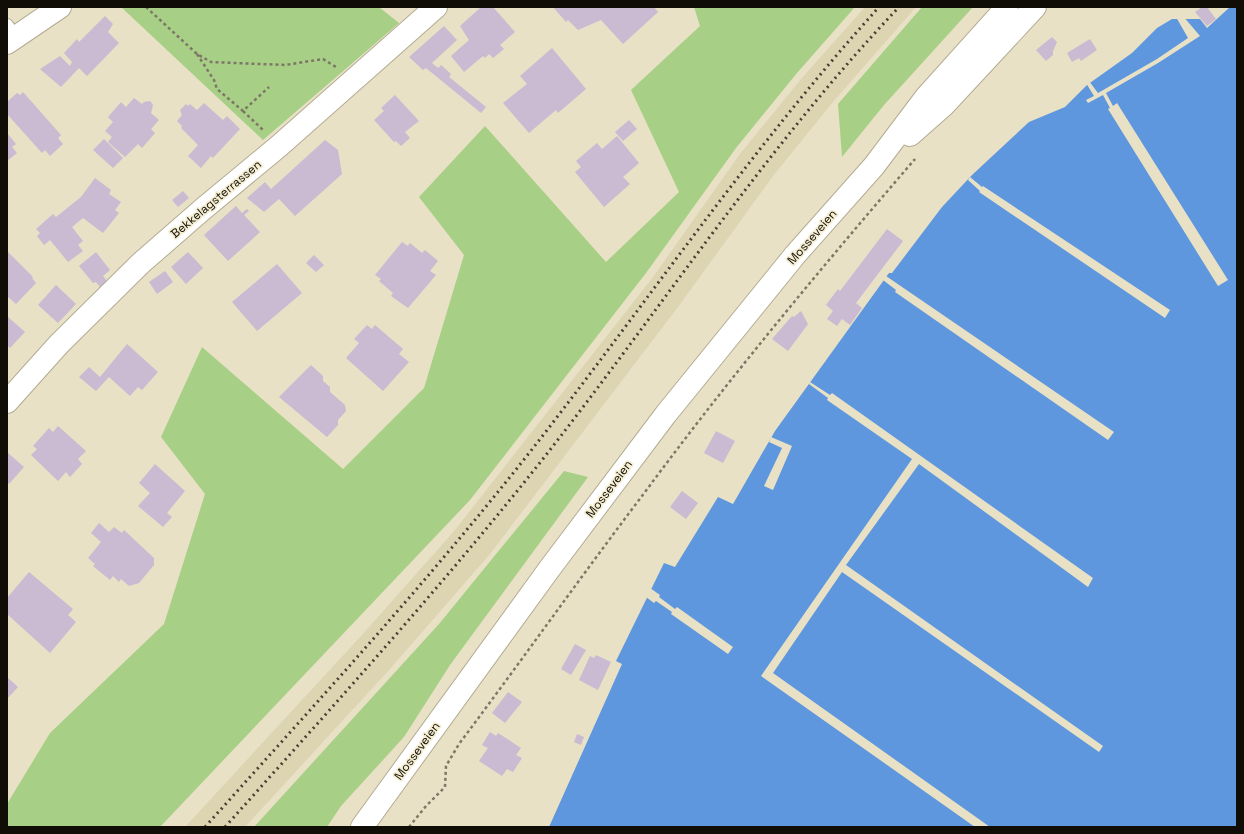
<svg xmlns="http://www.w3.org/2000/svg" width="1244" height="834" viewBox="0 0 1244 834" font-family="'Space Grotesk',sans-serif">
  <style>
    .built { fill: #ddd4b2 }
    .green { fill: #a8cf86 }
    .water { fill: #5e97dd }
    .pier { fill: #e8e1c6 }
    .building { fill: #cabad2 }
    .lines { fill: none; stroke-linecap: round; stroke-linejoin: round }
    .service-casing { stroke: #b3ac93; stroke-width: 14 }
    .minor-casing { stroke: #b3ac93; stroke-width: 24 }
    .tertiary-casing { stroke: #b3ac93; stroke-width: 24 }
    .trunk-casing { stroke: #b3ac93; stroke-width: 24 }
    .path { stroke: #7c7766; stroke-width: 2.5; stroke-dasharray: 3 3; stroke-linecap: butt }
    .service { stroke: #fff; stroke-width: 12 }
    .minor { stroke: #fff; stroke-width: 22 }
    .tertiary { stroke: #fff; stroke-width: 22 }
    .trunk { stroke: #fff; stroke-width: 22 }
    .rail { stroke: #444134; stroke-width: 3; stroke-dasharray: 2 4; stroke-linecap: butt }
    .labels { text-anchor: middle; stroke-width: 3.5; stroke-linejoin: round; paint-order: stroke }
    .street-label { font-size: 12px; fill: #0f0d05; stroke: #f5eed3 }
  </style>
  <rect width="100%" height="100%" fill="#e8e1c6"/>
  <!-- built -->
  <path class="built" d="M865,7H916L833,102L773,176L678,307L490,554L390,669L245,827H185L361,636L455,530L653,277L740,154L801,79Z"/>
  <!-- green -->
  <path class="green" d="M121,7H379L399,23L263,140Z
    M694,7H855L797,73L736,148L646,273L470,500L160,827H7V804L50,733L164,624L205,494L161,437L202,347L343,469L424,388L464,255L419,197L485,126L606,262L679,192L631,90L700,26Z
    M922,7H973L884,105L842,157L838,104Z
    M564,471L588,477L450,665L404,737L341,806L327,827H254L439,624Z"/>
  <!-- water -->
  <path class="water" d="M1230,7H1237V827H549L622,664L616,661L664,563L675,567L718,497L733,504L775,431L889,273H892L942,207L972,175L1029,122L1065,107L1087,85L1132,53L1157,28L1172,19H1200L1207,28Z"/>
  <!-- pier -->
  <path class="pier" d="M1183,16L1200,36L1158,63L1106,93L1113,106L1117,103L1228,280L1218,286L1108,109L1110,108L1103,95L1088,103L1086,100L1094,96L1086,83L1089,81L1098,93L1157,59L1188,38L1176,17Z
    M970,177L982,187L983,186L1170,310L1165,318L979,192L980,191L968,180Z
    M886,276L1114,432L1108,440L895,292L896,290L883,280Z
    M810,382L830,395L832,393L1093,578L1088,587L919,464L846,565L1103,746L1099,752L842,572L773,673L990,827H975L761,676L912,459L827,400L828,398L809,384Z
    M771,437L792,446L773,490L764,486L782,448L769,442Z
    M650,588L660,595L659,597L675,609L677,607L733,647L728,654L671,614L672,612L656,601L654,603L646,597Z"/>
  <!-- building -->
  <path class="building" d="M481,7H493L515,32L500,45L504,49L493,58L489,54L485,58L483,56L464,72L451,56L469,40L460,26Z
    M553,7H654L658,12L623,44L601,20L578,30L568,20L566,22Z
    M1202,7H1207L1216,19L1207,26L1195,12Z
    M105,16L113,24L108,32L119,43L87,76L79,68L61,87L40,69L60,56L70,66L72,62L64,53L77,39L79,42Z
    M444,26L457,40L432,63L438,68L441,65L451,74L449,77L486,107L481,113L426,68L423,70L409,57Z
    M1052,37L1057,42L1053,51V55L1046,61L1036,50Z
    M1090,39L1097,50L1081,61L1079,58L1072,62L1067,53Z
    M552,48L586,89L558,113L556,110L529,133L503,103L527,84L520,76Z
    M23,92L61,135L58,138L63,144L50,156L45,150L42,153L7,114V102L17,93L20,95Z
    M395,95L419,121L405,132L410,138L401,146L396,141L394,142L374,120L384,111L381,108Z
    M134,98L142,104L144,102L150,101L153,105L151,113L159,120L151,129L155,133L142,148L138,144L125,157L108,142L112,137L105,131L113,122L108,117L121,102L126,107Z
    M204,103L223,120L227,116L240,129L213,158L211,156L201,168L188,156L198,145L181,128L182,126L177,121L182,115L180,110L186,104L188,106L190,104L197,110Z
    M629,120L637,129L623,141L615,132Z
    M7,133L16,144L12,147L17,153L7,161Z
    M617,136L639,163L623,177L630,184L604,207L575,172L581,167L576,161L597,143L602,149Z
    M104,139L123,158L113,168L93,150Z
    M325,140L338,150L342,174L295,216L279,199L264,212L247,198L265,182L271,189Z
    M95,178L111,190L109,194L121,202L115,210L119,213L103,233L83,218L72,227L83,241L78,245L83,251L68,262L50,240L44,245L37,236L40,233L36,229L53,214L56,217L81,197Z
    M183,191L189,198L178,207L172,200Z
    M236,206L242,213L247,209L249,211L244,215L260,232L228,261L204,235Z
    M887,229L903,241L856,303L862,308L850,325L842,319L837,326L827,319L833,311L826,305L838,289L840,291Z
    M402,242L408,246L410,243L422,253L425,250L438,261L430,271L436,275L408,308L391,296L393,293L379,281L381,279L375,275Z
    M7,251L33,277L32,278L36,283L16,304L7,296Z
    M96,252L110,270L103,276L107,281L100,287L96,282L93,283L79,266Z
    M188,252L203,268L186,284L171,267Z
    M314,255L324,265L316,272L306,263Z
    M277,264L302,293L257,331L232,302Z
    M165,271L173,282L157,294L149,282Z
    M56,285L76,304L58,323L38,305Z
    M801,311L808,324L788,351L772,339L792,316L794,317Z
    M7,316L25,332L10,348L7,345Z
    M367,325L372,329L375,325L403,349L399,354L409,362L383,391L346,358L359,343L354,339Z
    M127,344L158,372L142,390L138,387L130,396L109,377L96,391L79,377L89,367L100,377Z
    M311,365L323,376V381L330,387V392L345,405L346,411L338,420V425L327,437L279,397Z
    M58,426L86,451L78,459L82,464L70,477L66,472L58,481L31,455L37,449L33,446L49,428L53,432Z
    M716,431L735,441L723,463L704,453Z
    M7,452L24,467L9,484L7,482Z
    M155,464L185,491L167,513L172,517L163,527L138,506L150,493L139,483Z
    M682,491L698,503L686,519L670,507Z
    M99,523L109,532L114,527L122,533L124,530L154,558V565L139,583L129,586L121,579L119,582L113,576L110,580L93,566L95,564L88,558L101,542L91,533Z
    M29,572L73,609L68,615L76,622L50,653L7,614V598Z
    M575,644L586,650L571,675L561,669Z
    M596,655L611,662L598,690L579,680L590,656L594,658Z
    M7,677L18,687L7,699Z
    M508,692L522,702L505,723L492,713Z
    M490,732L496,736L498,733L521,748L516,755L522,758L513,772L507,769L502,776L479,761L488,748L482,745Z
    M577,734L584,737L581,745L574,742Z"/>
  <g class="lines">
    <!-- service casing -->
    <g class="service-casing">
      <path id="service" d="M7,25L16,37"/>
    </g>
    <!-- minor casing -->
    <g class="minor-casing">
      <path id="minor" d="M7,402L59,344L141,263L203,209L279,146L436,7"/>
    </g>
    <!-- tertiary casing -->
    <g class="tertiary-casing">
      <path id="tertiary" d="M7,43L60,7"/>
    </g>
    <!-- trunk casing -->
    <g class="trunk-casing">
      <path id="trunk" d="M910,135L944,105L1035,7
        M362,827L550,568L666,414L795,255L874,166L926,97L1007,7"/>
    </g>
    <!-- path -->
    <path class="path" d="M146,7L197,54L211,62L285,65L323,59L336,67
      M197,54L214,80L217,89L243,111L269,87
      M243,111L263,130
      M409,827L426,806L445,787L446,766L459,744C522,660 582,575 645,492C730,377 822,267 915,159"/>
    <!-- service -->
    <use href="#service" class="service"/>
    <!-- minor -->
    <use href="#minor" class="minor"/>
    <!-- tertiary -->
    <use href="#tertiary" class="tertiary"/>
    <!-- trunk -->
    <use href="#trunk" class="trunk"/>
    <!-- rail -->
    <path class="rail" d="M205,827C318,701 432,577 537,443C650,298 755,144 879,7
      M225,827C334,705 444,584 546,455C663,306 768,145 899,7"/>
  </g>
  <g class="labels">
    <!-- street labels -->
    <g class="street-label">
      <text transform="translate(216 199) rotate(-40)" y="4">Bekkelagsterrassen</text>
      <text transform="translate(812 237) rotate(-49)" y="4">Mosseveien</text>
      <text transform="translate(609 489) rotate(-53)" y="4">Mosseveien</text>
      <text transform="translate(417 751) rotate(-54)" y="4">Mosseveien</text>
    </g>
  </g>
  <!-- border -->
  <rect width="1244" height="834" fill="none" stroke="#0f0d05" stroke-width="16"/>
</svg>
